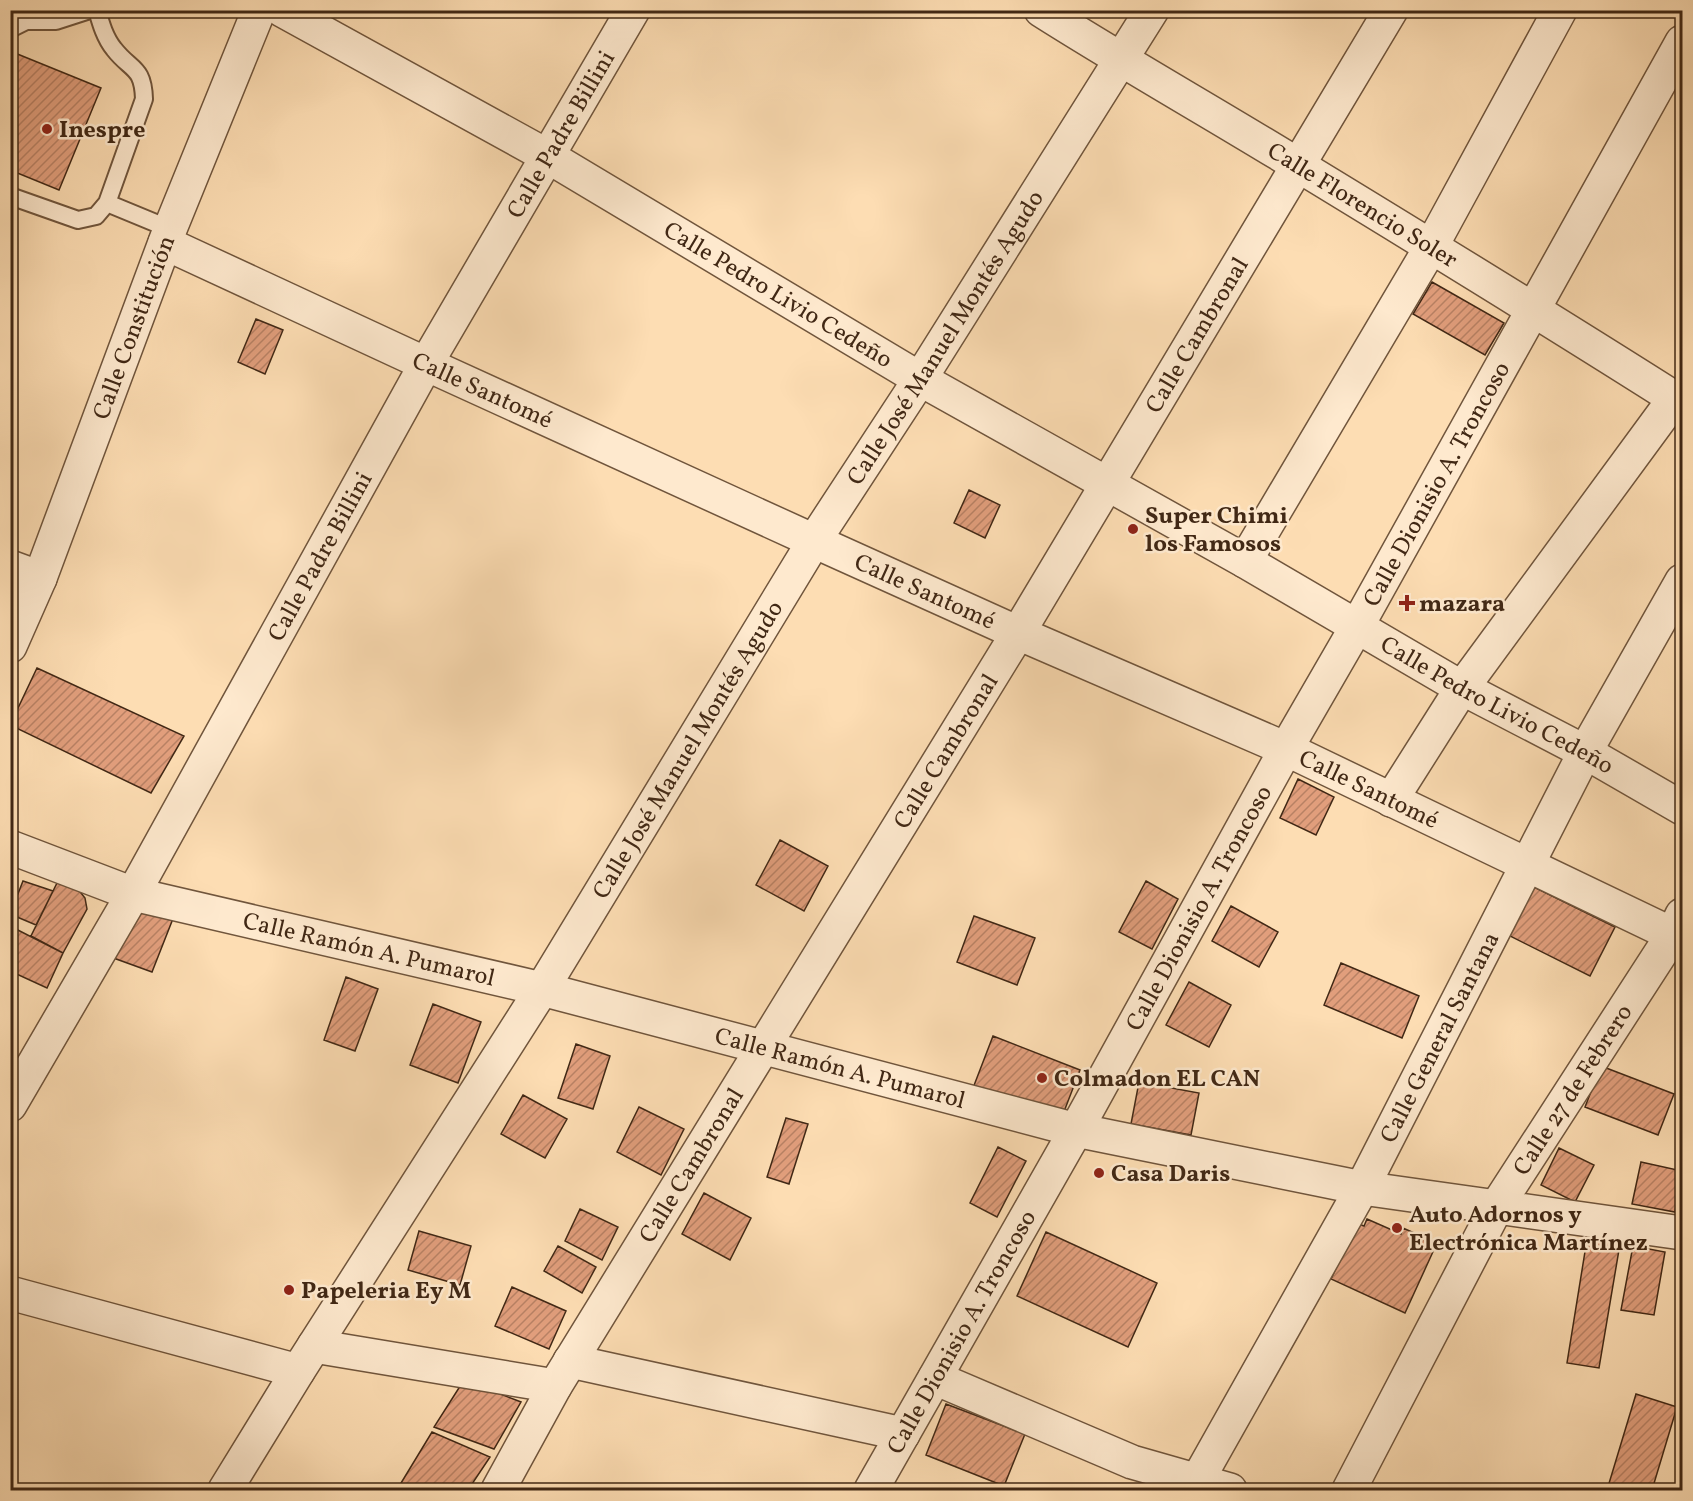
<svg xmlns="http://www.w3.org/2000/svg" width="1693" height="1501" viewBox="0 0 1693 1501" font-family="Vollkorn,serif">
  <style>
    .building { fill: url(#building-hatch); stroke: #412815; stroke-width: 1.5 }
    .lines { fill: none; stroke-linecap: round; stroke-linejoin: round }
    .service-casing { stroke: #70553c; stroke-width: 20 }
    .minor-casing { stroke: #70553c; stroke-width: 36 }
    .service { stroke: #fee9ce; stroke-width: 16 }
    .minor { stroke: #fee9ce; stroke-width: 33 }
    .poi-dot { fill: #8f2418; stroke: #fee9ce; stroke-width: 2 }
    .labels { text-anchor: middle; stroke-width: 5; stroke-linejoin: round; paint-order: stroke }
    .poi-label { font-size: 24px; font-weight: bold; fill: #412815; stroke: #fee9ce; text-anchor: start }
    .street-label { font-size: 24px; fill: #412815; stroke: #fee9ce }
  </style>
  <defs>
    <pattern id="building-hatch" width="6" height="6" patternUnits="userSpaceOnUse" patternTransform="scale(1.5)"><rect width="6" height="6" fill="#e19e7c"/><path d="M-1 1l2-2M0 6l6-6M5 7l2-2" fill="none" stroke="#b88164"/></pattern>
  </defs>
  <rect width="100%" height="100%" fill="#fdddb3"/>
  <filter id="stains"><feTurbulence type="fractalNoise" baseFrequency=".00333" numOctaves="4"/><feColorMatrix values="0 0 0 0 .2 0 0 0 0 .09 0 0 0 0 .02 0 0 0 .5 -.17"/></filter>
  <radialGradient id="worn" r=".72"><stop offset=".6" stop-color="#630" stop-opacity="0"/><stop offset="1" stop-color="#630" stop-opacity=".3"/></radialGradient>
  <!-- building -->
  <path class="building" d="M177,10H200L198,17Z
    M10,51L101,88L59,190L10,170Z
    M1432,282L1504,323L1485,355L1413,314Z
    M10,284L17,287L10,305Z
    M256,319L283,330L265,374L238,362Z
    M969,490L1000,505L985,538L954,523Z
    M37,668L184,736L151,793L10,725Z
    M1298,779L1334,797L1316,835L1280,818Z
    M780,840L828,866L804,911L756,885Z
    M23,881L53,891L36,925L10,914Z
    M58,881L77,888L85,898L87,909L63,953L31,936Z
    M1146,881L1178,899L1152,949L1119,932Z
    M1532,886L1615,927L1590,976L1508,935Z
    M1231,906L1278,932L1259,967L1212,941Z
    M136,909L174,916L152,972L108,956Z
    M974,916L1035,938L1017,985L957,962Z
    M10,926L63,953L47,988L10,971Z
    M1341,963L1419,996L1402,1038L1324,1005Z
    M346,977L378,989L355,1051L324,1040Z
    M1189,982L1231,1005L1209,1047L1166,1025Z
    M433,1004L481,1022L458,1083L410,1065Z
    M993,1036L1080,1070L1060,1122L973,1088Z
    M576,1044L610,1056L593,1109L558,1098Z
    M1601,1066L1674,1094L1658,1135L1585,1107Z
    M1139,1082L1199,1093L1191,1135L1131,1124Z
    M523,1095L567,1119L545,1158L501,1134Z
    M639,1107L684,1129L661,1175L617,1152Z
    M786,1118L808,1124L789,1184L767,1177Z
    M998,1147L1026,1161L997,1217L970,1203Z
    M1559,1148L1594,1165L1575,1202L1541,1185Z
    M1641,1162L1682,1171L1675,1212L1632,1204Z
    M704,1193L751,1218L730,1260L682,1234Z
    M580,1209L618,1227L602,1260L565,1241Z
    M1367,1219L1401,1234L1403,1228L1437,1243L1405,1313L1331,1279L1356,1223L1364,1226Z
    M419,1231L471,1246L460,1285L408,1270Z
    M1046,1232L1157,1283L1128,1347L1017,1296Z
    M1588,1233L1621,1238L1599,1368L1567,1363Z
    M558,1246L596,1267L582,1293L544,1271Z
    M1633,1246L1665,1252L1654,1315L1621,1310Z
    M512,1287L566,1311L549,1349L495,1326Z
    M464,1380L521,1402L494,1449L434,1427Z
    M1636,1394L1677,1407L1652,1490H1607Z
    M946,1404L1025,1434L1004,1486L926,1455Z
    M432,1432L490,1457L468,1490H402L398,1488Z"/>
  <g class="lines">
    <!-- service casing -->
    <g class="service-casing">
      <path id="service" d="M10,29L26,21H56L90,10
        M10,196L78,220L96,216L107,203L144,99C143,66 131,71 114,49C105,38 101,24 97,10
        M107,203L170,229"/>
    </g>
    <!-- minor casing -->
    <g class="minor-casing">
      <g id="minor">
        <path id="s1" d="M282,10L549,157L920,379L1245,561L1462,688L1585,752L1682,808"/>
        <path id="s2" d="M1041,10C1126,64 1215,114 1301,167C1429,245 1556,323 1682,403"/>
        <path id="s3" d="M165,243L426,364L814,541L1018,633L1286,749L1682,939"/>
        <path d="M1245,561L1431,247L1560,10"/>
        <path d="M10,567L40,578"/>
        <path id="s4" d="M10,646L40,578L170,229L259,10"/>
        <path d="M1391,800L1462,688L1675,398"/>
        <path id="s5" d="M10,847L133,894L542,989L1076,1130L1362,1188L1682,1233"/>
        <path id="s6" d="M10,1105L133,894L426,364L633,10"/>
        <path d="M10,1293L298,1371"/>
        <path d="M314,1346L555,1386"/>
        <path d="M570,1361L903,1434"/>
        <path d="M935,1378L1132,1462L1230,1490"/>
        <path id="s7" d="M225,1490L298,1371L542,989L814,541L920,379L1152,10"/>
        <path id="s8" d="M498,1490L555,1386L1018,633L1391,10"/>
        <path id="s9" d="M871,1490L1076,1130L1286,749L1356,628L1682,42"/>
        <path id="s10" d="M1192,1490L1362,1188L1585,752L1682,581"/>
        <path id="s11" d="M1349,1490L1497,1206L1673,934L1682,915"/>
      </g>
    </g>
    <!-- service -->
    <use href="#service" class="service"/>
    <!-- minor -->
    <use href="#minor" class="minor"/>
  </g>
  <!-- markers -->
  <g class="poi-dot">
    <circle cx="47" cy="129" r="6"/>
    <circle cx="1133" cy="529" r="6"/>
    <path d="M1404 594h6v6h6v6h-6v6h-6v-6h-6v-6h6z"/>
    <circle cx="1042" cy="1078" r="6"/>
    <circle cx="1099" cy="1173" r="6"/>
    <circle cx="1397" cy="1228" r="6"/>
    <circle cx="289" cy="1290" r="6"/>
  </g>
  <g class="labels">
    <!-- poi labels -->
    <g class="poi-label">
      <text x="59" y="137">Inespre</text>
      <text x="1145" y="523">Super Chimi<tspan x="1145" dy="28">los Famosos</tspan></text>
      <text x="1419" y="611">mazara</text>
      <text x="1054" y="1086">Colmadon EL CAN</text>
      <text x="1111" y="1181">Casa Daris</text>
      <text x="1409" y="1222">Auto Adornos y<tspan x="1409" dy="28">Electrónica Martínez</tspan></text>
      <text x="301" y="1298">Papeleria Ey M</text>
    </g>
    <!-- street labels -->
    <g class="street-label">
      <text dy="8" stroke="none"><textPath href="#s6" startOffset="1116">Calle Padre Billini</textPath></text>
      <text dy="8" stroke="none"><textPath href="#s2" startOffset="376">Calle Florencio Soler</textPath></text>
      <text dy="8" stroke="none"><textPath href="#s1" startOffset="572">Calle Pedro Livio Cedeño</textPath></text>
      <text dy="8" stroke="none"><textPath href="#s4" startOffset="342">Calle Constitución</textPath></text>
      <text dy="8" stroke="none"><textPath href="#s8" startOffset="1350">Calle Cambronal</textPath></text>
      <text dy="8" stroke="none"><textPath href="#s7" startOffset="1359">Calle José Manuel Montés Agudo</textPath></text>
      <text dy="8" stroke="none"><textPath href="#s3" startOffset="350">Calle Santomé</textPath></text>
      <text dy="8" stroke="none"><textPath href="#s9" startOffset="1154">Calle Dionisio A. Troncoso</textPath></text>
      <text dy="8" stroke="none"><textPath href="#s6" startOffset="630">Calle Padre Billini</textPath></text>
      <text dy="8" stroke="none"><textPath href="#s3" startOffset="836">Calle Santomé</textPath></text>
      <text dy="8" stroke="none"><textPath href="#s1" startOffset="1400">Calle Pedro Livio Cedeño</textPath></text>
      <text dy="8" stroke="none"><textPath href="#s7" startOffset="873">Calle José Manuel Montés Agudo</textPath></text>
      <text dy="8" stroke="none"><textPath href="#s8" startOffset="864">Calle Cambronal</textPath></text>
      <text dy="8" stroke="none"><textPath href="#s3" startOffset="1322">Calle Santomé</textPath></text>
      <text dy="8" stroke="none"><textPath href="#s9" startOffset="668">Calle Dionisio A. Troncoso</textPath></text>
      <text dy="8" stroke="none"><textPath href="#s5" startOffset="374">Calle Ramón A. Pumarol</textPath></text>
      <text dy="8" stroke="none"><textPath href="#s10" startOffset="516">Calle General Santana</textPath></text>
      <text dy="8" stroke="none"><textPath href="#s5" startOffset="860">Calle Ramón A. Pumarol</textPath></text>
      <text dy="8" stroke="none"><textPath href="#s11" startOffset="459">Calle 27 de Febrero</textPath></text>
      <text dy="8" stroke="none"><textPath href="#s8" startOffset="378">Calle Cambronal</textPath></text>
      <text dy="8" stroke="none"><textPath href="#s9" startOffset="182">Calle Dionisio A. Troncoso</textPath></text>
    </g>
  </g>
  <!-- margin -->
  <rect width="1693" height="1501" fill="none" stroke="#fdddb3" stroke-width="36"/>
  <rect x="12" y="12" width="1669" height="1477" fill="none" stroke="#412815" stroke-width="3"/>
  <rect x="18" y="18" width="1657" height="1465" fill="none" stroke="#412815" stroke-width="1.5"/>
  <rect width="100%" height="100%" filter="url(#stains)"/>
  <rect width="100%" height="100%" fill="url(#worn)"/>
</svg>
